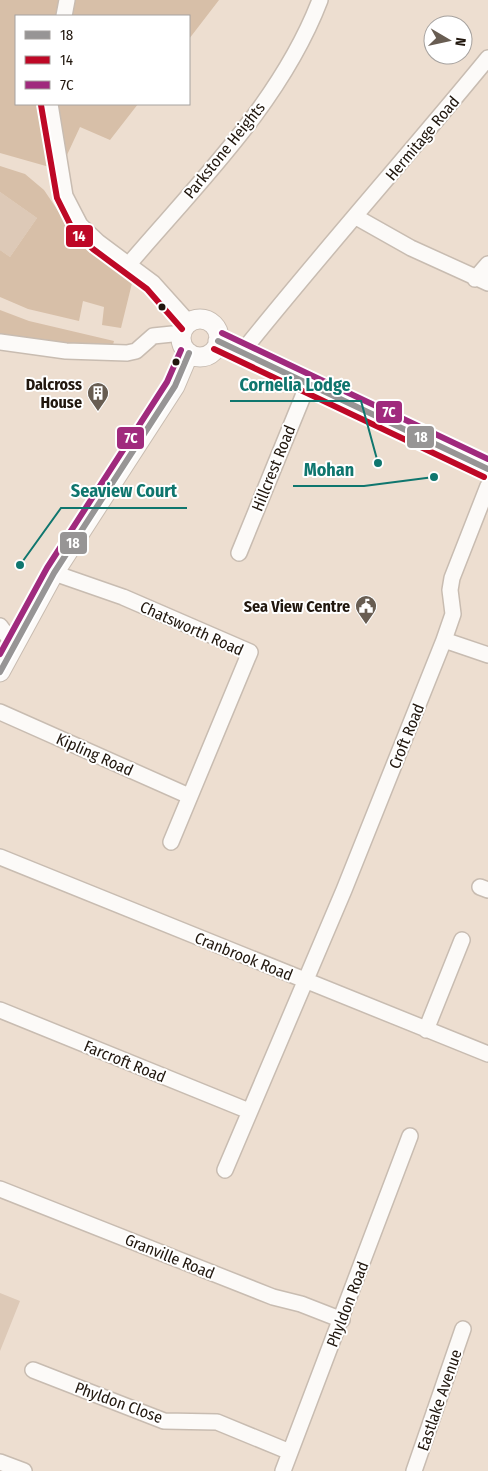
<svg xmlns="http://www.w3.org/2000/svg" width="488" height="1471" viewBox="0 0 488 1471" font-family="'Fira Sans Condensed',sans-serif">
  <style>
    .green { fill: #ddc9b7 }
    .forest { fill: #d7bfa8 }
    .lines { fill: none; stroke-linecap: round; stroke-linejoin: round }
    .minor-casing { stroke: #c8bcb1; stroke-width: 18 }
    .major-casing { stroke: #c8bcb1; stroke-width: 21 }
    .minor { stroke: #fcfaf8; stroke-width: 15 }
    .major { stroke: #fcfaf8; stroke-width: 19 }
    .bus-1-casing { stroke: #fff; stroke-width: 10 }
    .bus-2-casing { stroke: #fff; stroke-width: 10 }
    .bus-3-casing { stroke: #fff; stroke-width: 10 }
    .bus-1 { stroke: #979595; stroke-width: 6 }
    .bus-2 { stroke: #be0826; stroke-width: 6 }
    .bus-3 { stroke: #a02a7d; stroke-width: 6 }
    .bus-dot { fill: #21170e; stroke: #fff; stroke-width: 2 }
    .labels { text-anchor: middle; stroke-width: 4; stroke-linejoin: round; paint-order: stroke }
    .street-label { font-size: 16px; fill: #21170e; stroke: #fff }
    .poi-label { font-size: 16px; font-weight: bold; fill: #21170e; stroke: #fff; text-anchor: end }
    .leader { fill: none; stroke: #0f766e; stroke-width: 2 }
    .callout-dot { fill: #0f766e; stroke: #fff; stroke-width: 2 }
    .callout-label { font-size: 18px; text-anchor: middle; font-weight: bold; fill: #0f766e; stroke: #fff; stroke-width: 4; stroke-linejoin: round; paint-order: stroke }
    .line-badge { stroke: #fff; stroke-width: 2 }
    .badge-label { font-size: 14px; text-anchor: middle; font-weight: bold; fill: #fff }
  </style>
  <rect width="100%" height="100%" fill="#edded0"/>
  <!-- green -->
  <path class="green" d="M0,192L37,218L10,257L0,250Z
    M0,1293L20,1301L0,1351Z"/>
  <!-- forest -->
  <path class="forest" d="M0,0H219L189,39V16H16V104H138L110,140L80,127L60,170L0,153Z
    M0,166L25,174L44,190L79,242L133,279L121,328L102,325L104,307L83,301L79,321L28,309L0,297V250L10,257L37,218L0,192Z
    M0,310L29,321L114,341L111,352L0,342Z"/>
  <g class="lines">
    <!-- minor casing -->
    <g class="minor-casing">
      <path id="minor" d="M64,16L67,0
        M50,104L65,196L80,225L98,242L153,283L189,323
        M356,217L411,248L488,283
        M129,264C199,182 281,102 320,0
        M475,279L488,264
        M0,342L66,351L127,353L136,351L153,336L182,333
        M242,352C322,252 407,157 488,58
        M239,553L308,384
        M54,573L123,597L250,652L171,842
        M0,626L14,645
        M444,640L488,655
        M0,712L189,796
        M0,857L488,1054
        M480,887L488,890
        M0,1010L249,1111
        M426,1030L462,940
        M225,1170L344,890L444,640L453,614L450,590L452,578L488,486
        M0,1189L273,1297L301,1304L342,1320
        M33,1370L164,1421L217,1422L290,1452
        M0,1462L24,1471
        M283,1471L410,1136
        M414,1471L463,1329"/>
    </g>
    <!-- major casing -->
    <g class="major-casing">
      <path id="major" d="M181 338a19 19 0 1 1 38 0a19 19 0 1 1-38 0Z
        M218,341L488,469
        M0,672L54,573L175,386L189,353"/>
    </g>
    <!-- minor -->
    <use href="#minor" class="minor"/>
    <!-- major -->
    <use href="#major" class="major"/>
    <!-- bus-1 casing -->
    <g class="bus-1-casing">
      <path id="bus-1" d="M218,341L488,469
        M0,672L54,573L175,386L189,353"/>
    </g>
    <!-- bus-2 casing -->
    <g class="bus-2-casing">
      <path id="bus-2" d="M41,105L57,198L73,230L93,249L147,289L182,329
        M214,349L484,477"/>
    </g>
    <!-- bus-3 casing -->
    <g class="bus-3-casing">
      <path id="bus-3" d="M222,333L488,459
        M0,654L47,568L167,382L181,350"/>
    </g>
    <!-- bus-1 -->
    <use href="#bus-1" class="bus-1"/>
    <!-- bus-2 -->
    <use href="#bus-2" class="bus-2"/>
    <!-- bus-3 -->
    <use href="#bus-3" class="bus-3"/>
  </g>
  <!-- icons -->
  <defs>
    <g id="building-pin" transform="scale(1.125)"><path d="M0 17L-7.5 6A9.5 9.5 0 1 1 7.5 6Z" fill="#685d52" stroke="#fff"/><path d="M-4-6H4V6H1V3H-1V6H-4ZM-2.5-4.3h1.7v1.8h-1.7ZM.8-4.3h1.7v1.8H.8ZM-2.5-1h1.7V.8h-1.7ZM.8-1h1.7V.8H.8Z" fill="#fff"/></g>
    <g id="civic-pin" transform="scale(1.125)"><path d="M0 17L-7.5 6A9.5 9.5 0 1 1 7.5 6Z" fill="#685d52" stroke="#fff"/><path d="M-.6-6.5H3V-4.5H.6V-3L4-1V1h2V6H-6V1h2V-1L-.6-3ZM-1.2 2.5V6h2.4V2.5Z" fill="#fff"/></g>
  </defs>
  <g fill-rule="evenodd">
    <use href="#building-pin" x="98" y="393"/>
    <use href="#civic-pin" x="366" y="606"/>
  </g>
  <!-- markers -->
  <g class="bus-dot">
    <circle cx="162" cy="307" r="4.5"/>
    <circle cx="176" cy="362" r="4.5"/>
  </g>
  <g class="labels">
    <!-- street labels -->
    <g class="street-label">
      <text transform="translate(422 138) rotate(-50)" y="6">Hermitage Road</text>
      <text transform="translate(224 150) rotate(-51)" y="6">Parkstone Heights</text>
      <text transform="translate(273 468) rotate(-68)" y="6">Hillcrest Road</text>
      <text transform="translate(192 628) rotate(24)" y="6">Chatsworth Road</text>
      <text transform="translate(406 736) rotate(-68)" y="6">Croft Road</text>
      <text transform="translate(95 754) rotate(24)" y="6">Kipling Road</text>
      <text transform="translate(244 956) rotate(22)" y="6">Cranbrook Road</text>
      <text transform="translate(125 1061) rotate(22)" y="6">Farcroft Road</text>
      <text transform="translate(170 1256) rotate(22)" y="6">Granville Road</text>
      <text transform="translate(347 1304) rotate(-69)" y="6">Phyldon Road</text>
      <text transform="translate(439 1400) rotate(-71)" y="6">Eastlake Avenue</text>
      <text transform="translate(119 1402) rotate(20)" y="6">Phyldon Close</text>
    </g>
    <!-- poi labels -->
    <g class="poi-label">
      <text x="82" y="390">Dalcross<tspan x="82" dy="18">House</tspan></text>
      <text x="350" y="612">Sea View Centre</text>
    </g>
  </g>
  <!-- callouts -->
  <path class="leader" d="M378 463L361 401H230M434 477L364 486H293M20 565L61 508H187"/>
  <g class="callout-dot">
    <circle cx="378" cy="463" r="5"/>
    <circle cx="434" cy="477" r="5"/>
    <circle cx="20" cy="565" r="5"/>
  </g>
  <g class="callout-label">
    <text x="295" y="391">Cornelia Lodge</text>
    <text x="329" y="476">Mohan</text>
    <text x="124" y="497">Seaview Court</text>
  </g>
  <g class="line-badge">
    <rect x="65" y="224" width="29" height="24" rx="5" fill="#be0826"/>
    <rect x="375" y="400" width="28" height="24" rx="5" fill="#a02a7d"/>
    <rect x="406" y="425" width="29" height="24" rx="5" fill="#979595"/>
    <rect x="116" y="426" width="29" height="24" rx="5" fill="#a02a7d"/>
    <rect x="59" y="531" width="29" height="24" rx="5" fill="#979595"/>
  </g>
  <g class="badge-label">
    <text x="79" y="241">14</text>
    <text x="389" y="417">7C</text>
    <text x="421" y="442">18</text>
    <text x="131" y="443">7C</text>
    <text x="73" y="548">18</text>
  </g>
  <!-- legend -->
  <rect x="15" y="15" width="175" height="90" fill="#ffffff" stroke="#a6a29f"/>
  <rect x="25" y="31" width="25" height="8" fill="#979595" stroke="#a6a29f"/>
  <text x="60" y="40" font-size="15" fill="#21170e">18</text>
  <rect x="25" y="56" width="25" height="8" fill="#be0826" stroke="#a6a29f"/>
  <text x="60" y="65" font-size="15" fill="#21170e">14</text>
  <rect x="25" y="81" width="25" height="8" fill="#a02a7d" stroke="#a6a29f"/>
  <text x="60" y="90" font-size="15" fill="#21170e">7C</text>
  <!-- north arrow -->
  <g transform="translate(448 40) rotate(99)"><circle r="24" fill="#ffffff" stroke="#a6a29f"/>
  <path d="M0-4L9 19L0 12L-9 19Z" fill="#685d52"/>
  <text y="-8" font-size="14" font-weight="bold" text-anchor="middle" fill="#21170e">N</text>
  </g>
</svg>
